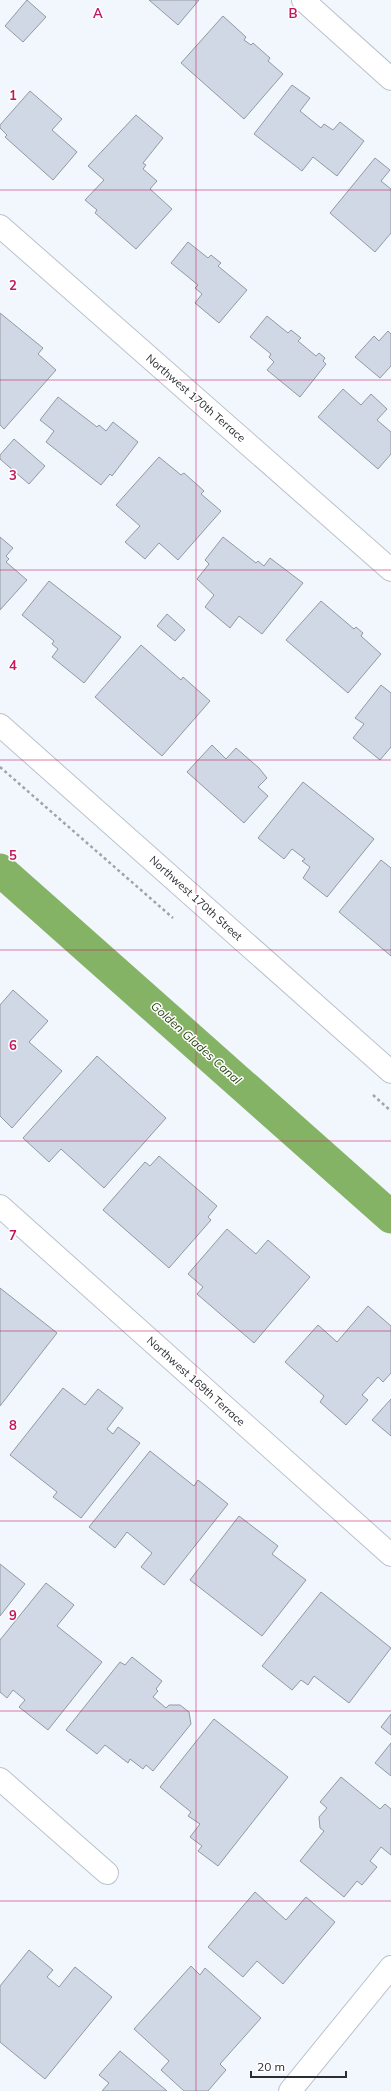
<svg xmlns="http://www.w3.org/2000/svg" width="391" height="2091" viewBox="0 0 391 2091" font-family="Mulish,sans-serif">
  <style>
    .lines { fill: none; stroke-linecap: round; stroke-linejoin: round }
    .canal { stroke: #85b366; stroke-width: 33 }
    .building { fill: #d0d8e5; stroke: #9199a4 }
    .street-casing { stroke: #bac1cd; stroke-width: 24 }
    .secondary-casing { stroke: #bac1cd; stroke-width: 24 }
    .path { stroke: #a0a4aa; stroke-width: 2.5; stroke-dasharray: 3 3; stroke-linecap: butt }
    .street { stroke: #fff; stroke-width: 22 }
    .secondary { stroke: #fff; stroke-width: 22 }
    .grid { fill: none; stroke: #c2185b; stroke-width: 1; stroke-opacity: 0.55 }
    .labels { text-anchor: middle; stroke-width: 3; stroke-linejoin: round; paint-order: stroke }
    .street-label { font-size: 11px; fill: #2a2d31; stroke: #fff }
    .water-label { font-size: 12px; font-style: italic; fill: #2b4913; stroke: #fff }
    .grid-label { font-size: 13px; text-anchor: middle; font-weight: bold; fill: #c2185b; stroke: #fff; stroke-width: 3; stroke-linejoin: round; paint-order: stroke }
  </style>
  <rect width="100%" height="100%" fill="#f2f7fe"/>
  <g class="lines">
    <!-- canal -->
    <path class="canal" d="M0,870L391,1217"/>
  </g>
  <!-- building -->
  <path class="building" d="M27,0L46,17L23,42L5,26Z
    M149,0H199L178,25Z
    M223,16L246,37L244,40L251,45L253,43L270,58L268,61L283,74L244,119L181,63Z
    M292,85L310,98L300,111L321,128L324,124L333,130L340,122L364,141L337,176L313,157L302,171L254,134Z
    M30,91L62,119L52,130L77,152L53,180L5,137L7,135L0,128V125Z
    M136,115L163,138L143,163L146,165L143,169L157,181L150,189L172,209L136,249L95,213L97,210L85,200L104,180L88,166Z
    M375,158L390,170L381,181L391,189V233L375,252L330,213Z
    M188,242L208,258L211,255L221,263L218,266L247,290L219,323L195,303L202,294L195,288L198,285L171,263Z
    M0,313L43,348L38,354L56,370L4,429L0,425Z
    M267,316L288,333L291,330L301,338L298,341L316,356L319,353L325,358L323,361L326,364L300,397L267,370L274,362L269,357L271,354L250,337Z
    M388,331L391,334V366L380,378L355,357L374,336L379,341Z
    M343,389L361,405L371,394L387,409L377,420L391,432V454L378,469L318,417Z
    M58,397L97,427L99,425L106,431L113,422L138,442L112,476L110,474L101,485L46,442L54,431L40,420Z
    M14,439L45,466L29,484L0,459V455Z
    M159,457L181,475L184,473L204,491L201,494L221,511L178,560L159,543L145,559L125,542L140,526L116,505Z
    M0,537L13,548L6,556L9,559L6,562L27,580L0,610Z
    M223,537L256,563L258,561L264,566L270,558L303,583L262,634L239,616L230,628L205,607L214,595L197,579L209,564L205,560Z
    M49,581L121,637L84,683L52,657L58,649L52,644L54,641L22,615Z
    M321,601L354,629L356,627L363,633L361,636L381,654L348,693L286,640Z
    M167,614L185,630L175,641L157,626Z
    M141,645L181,680L183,677L210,701L162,756L95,697Z
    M381,685L391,693V747L380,760L353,738L364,724L355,718Z
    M212,745L226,759L236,748L259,768L267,778L258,787L268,796L244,823L187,772Z
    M303,782L374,839L327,897L303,878L310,867L302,861L305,859L292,849L284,859L258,838Z
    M381,860L391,868V956L339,912Z
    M13,990L48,1021L29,1042L62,1071L12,1128L0,1116V1005Z
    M97,1056L166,1118L104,1188L61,1149L49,1162L23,1138Z
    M159,1156L217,1206L208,1217L211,1220L169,1268L103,1210L145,1162L150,1166Z
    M227,1229L256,1254L268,1240L310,1277L254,1343L197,1294L203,1287L188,1274Z
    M0,1288L57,1333L0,1406Z
    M368,1306L391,1326V1373L383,1382L378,1377L362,1395L368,1400L346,1425L320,1402L324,1396L285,1362L318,1325L337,1342Z
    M63,1388L85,1405L98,1389L123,1408L107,1429L113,1434L118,1427L140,1443L81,1518L53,1497L57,1492L10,1455Z
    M391,1399V1436L372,1420Z
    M150,1451L194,1486L198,1480L228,1504L164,1585L141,1567L152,1553L127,1532L115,1548L89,1527Z
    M239,1516L278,1546L272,1554L306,1580L262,1636L190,1580Z
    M0,1564L25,1584L0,1616Z
    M46,1583L74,1605L57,1626L102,1662L48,1730L19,1707L25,1700L13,1690L7,1698L0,1692V1640Z
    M321,1592L391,1648L349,1703L314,1676L308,1685L301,1680L292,1690L262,1666Z
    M132,1657L162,1681L156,1689L158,1691L153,1697L166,1708L169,1705H180L189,1712L191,1724L153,1771L146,1765L143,1769L130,1759L128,1763L105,1745L97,1754L66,1730L120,1662L125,1665Z
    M391,1714V1735L381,1727Z
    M214,1719L288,1777L218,1866L198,1851L202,1846L190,1837L200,1824L188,1816L191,1812L160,1787Z
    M391,1743V1776L375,1763Z
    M341,1777L380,1809L385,1804L391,1809V1855L381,1847L370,1861L377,1867L362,1885L357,1881L344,1897L300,1861L324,1831L320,1828L319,1817L327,1808L320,1802Z
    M255,1892L286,1920L306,1897L335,1922L283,1984L257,1961L243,1977L208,1947Z
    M29,1950L53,1970L47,1977L59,1987L75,1967L112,1997L45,2079L0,2042V1986Z
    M191,1966L200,1975L205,1968L261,2018L220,2064L226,2070L208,2091H184L161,2070L169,2061L134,2029Z
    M120,2051L167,2091H102L109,2083L99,2075Z"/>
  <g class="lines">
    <!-- street casing -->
    <g class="street-casing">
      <path id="street" d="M303,0L391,79
        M0,226L391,570
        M0,1206L391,1555
        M0,1779L107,1873
        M290,2091L391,1967"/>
    </g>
    <!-- secondary casing -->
    <g class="secondary-casing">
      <path id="secondary" d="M0,725L391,1072"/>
    </g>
    <!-- path -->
    <path class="path" d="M0,767L173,918
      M373,1095L391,1111"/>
    <!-- street -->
    <use href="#street" class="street"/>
    <!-- secondary -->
    <use href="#secondary" class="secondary"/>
  </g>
  <!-- grid -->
  <path class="grid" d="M196,0V2091M0,190H391M0,380H391M0,570H391M0,760H391M0,950H391M0,1141H391M0,1331H391M0,1521H391M0,1711H391M0,1901H391"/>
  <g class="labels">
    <!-- street labels -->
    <g class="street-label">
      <text transform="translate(196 398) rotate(41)" y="4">Northwest 170th Terrace</text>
      <text transform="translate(196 898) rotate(42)" y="4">Northwest 170th Street</text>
      <text transform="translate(196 1381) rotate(42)" y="4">Northwest 169th Terrace</text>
    </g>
    <!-- water labels -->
    <g class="water-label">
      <text transform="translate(196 1043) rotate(42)" y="4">Golden Glades Canal</text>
    </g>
  </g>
  <g class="grid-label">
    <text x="98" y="18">A</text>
    <text x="293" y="18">B</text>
    <text x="13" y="100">1</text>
    <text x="13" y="290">2</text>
    <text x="13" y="480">3</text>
    <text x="13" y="670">4</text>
    <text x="13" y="860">5</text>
    <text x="13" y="1050">6</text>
    <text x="13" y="1240">7</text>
    <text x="13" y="1430">8</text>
    <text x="13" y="1620">9</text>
  </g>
  <!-- scale -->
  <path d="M251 2071v6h95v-6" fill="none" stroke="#2a2d31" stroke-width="2"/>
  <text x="257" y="2071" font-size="12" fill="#2a2d31" stroke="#ffffff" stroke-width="3" paint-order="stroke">20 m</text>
</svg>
